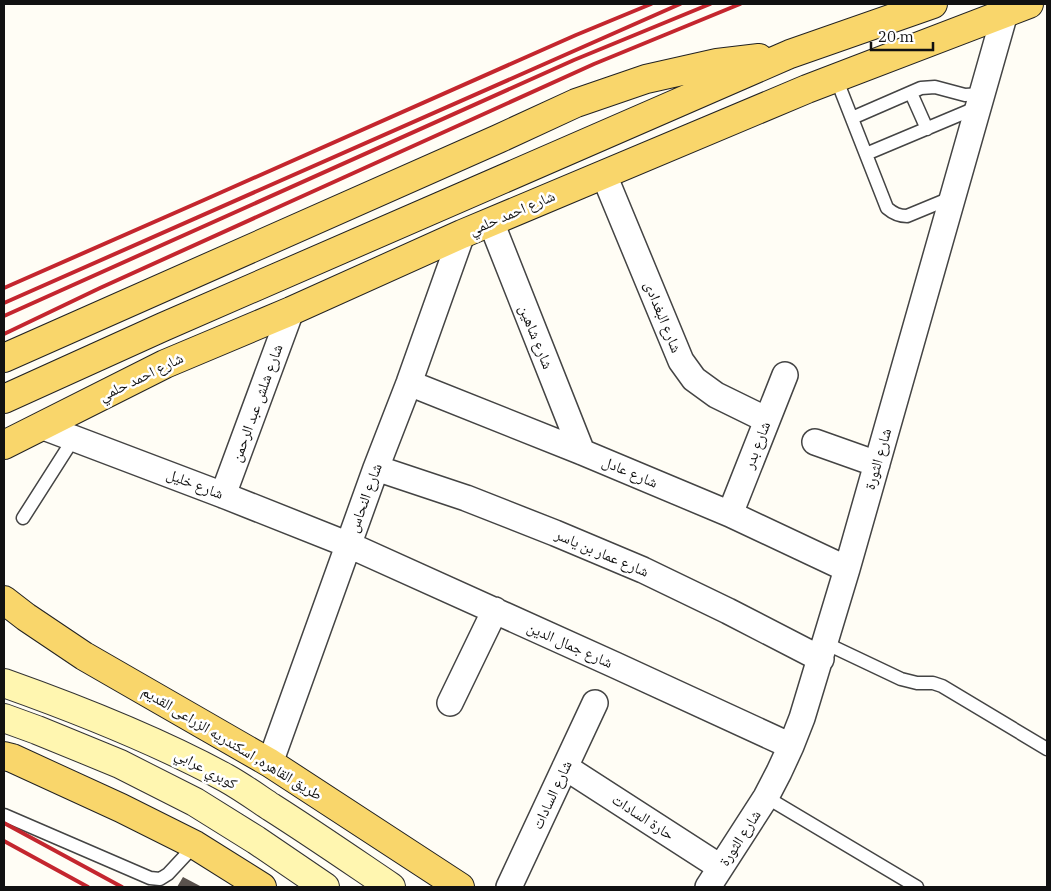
<svg xmlns="http://www.w3.org/2000/svg" width="1051" height="891" viewBox="0 0 1051 891" font-family="'IBM Plex Serif','Noto Naskh Arabic',serif">
  <style>
    .building { fill: #5a524d }
    .lines { fill: none; stroke-linecap: round; stroke-linejoin: round }
    .service-casing { stroke: #444; stroke-width: 15 }
    .minor-casing { stroke: #444; stroke-width: 28 }
    .secondary-casing { stroke: #333; stroke-width: 30 }
    .primary-casing { stroke: #222; stroke-width: 30 }
    .service { stroke: #fff; stroke-width: 12 }
    .minor { stroke: #fff; stroke-width: 25 }
    .secondary { stroke: #fff6b0; stroke-width: 28 }
    .primary { stroke: #f9d66b; stroke-width: 28 }
    .rail { stroke: #c4262e; stroke-width: 4 }
    .labels { text-anchor: middle; stroke-width: 5; stroke-linejoin: round; paint-order: stroke }
    .street-label { font-size: 15px; fill: #111; stroke: #fff }
  </style>
  <rect width="100%" height="100%" fill="#fffdf5"/>
  <!-- building -->
  <path class="building" d="M183,877L202,887H177Z"/>
  <g class="lines">
    <!-- service casing -->
    <g class="service-casing">
      <path id="service" d="M836,78L887,208C894,214 899,216 907,216L953,197
        M911,93L927,129
        M852,118L921,88L935,87L965,95L982,94
        M866,154L978,107
        M23,518L74,438
        M825,643L901,679L917,683H933L942,686L1047,749
        M766,797L917,887
        M4,815L150,878L160,879L168,874L195,845"/>
    </g>
    <!-- minor casing -->
    <g class="minor-casing">
      <path id="minor" d="M604,175L681,361L694,379L716,395L767,420
        M491,222L582,452
        M409,383L582,452L730,514L847,569
        M41,426L223,495L349,545L615,665L791,746
        M815,442L877,464
        M376,468L466,498L555,533L643,570L728,611L821,659
        M223,495L291,311
        M730,514L785,375
        M450,703L495,610
        M270,763L376,468L409,383L462,234
        M565,767L720,867
        M509,887L595,703
        M708,887L766,797L779,772L791,746L802,718L847,569L1005,13"/>
    </g>
    <!-- secondary casing -->
    <g class="secondary-casing">
      <path id="secondary" d="M4,683C80,710 156,740 226,778C242,787 256,797 271,807C312,833 351,860 391,887
        M4,718L37,730L120,764L195,802L256,840L325,887"/>
    </g>
    <!-- primary casing -->
    <g class="primary-casing">
      <path id="primary" d="M4,358L498,139L576,103L646,79L717,63L759,58
        M4,399L163,327L790,54L933,4
        M4,445L165,364L291,311L462,234L807,89L1029,4
        M4,600L26,617L84,656L270,763L460,887
        M4,756L12,758L121,808L195,845L262,887"/>
    </g>
    <!-- service -->
    <use href="#service" class="service"/>
    <!-- minor -->
    <use href="#minor" class="minor"/>
    <!-- secondary -->
    <use href="#secondary" class="secondary"/>
    <!-- primary -->
    <use href="#primary" class="primary"/>
    <!-- rail -->
    <path class="rail" d="M4,288L204,200L576,35L651,4
      M4,303L680,4
      M4,316L574,60L710,4
      M4,334L100,288L594,64L740,4
      M4,823L122,887
      M4,841L88,887"/>
  </g>
  <g class="labels">
    <!-- street labels -->
    <g class="street-label">
      <text transform="translate(512 213) rotate(-23)" y="5">شارع احمد حلمي</text>
      <text transform="translate(663 317) rotate(68)" y="5">شارع البغدادى</text>
      <text transform="translate(536 337) rotate(68)" y="5">شارع شاهين</text>
      <text transform="translate(141 377) rotate(-26)" y="5">شارع احمد حلمي</text>
      <text transform="translate(257 403) rotate(-70)" y="5">شارع شلش عبد الرحمن</text>
      <text transform="translate(757 445) rotate(-69)" y="5">شارع بدر</text>
      <text transform="translate(878 459) rotate(-74)" y="5">شارع الثورة</text>
      <text transform="translate(630 472) rotate(23)" y="5">شارع عادل</text>
      <text transform="translate(195 484) rotate(21)" y="5">شارع خليل</text>
      <text transform="translate(365 498) rotate(-70)" y="5">شارع النحاس</text>
      <text transform="translate(602 553) rotate(23)" y="5">شارع عمار بن ياسر</text>
      <text transform="translate(570 645) rotate(24)" y="5">شارع جمال الدين</text>
      <text transform="translate(232 743) rotate(31)" y="5">طريق القاهره, اسكندريه الزراعى القديم</text>
      <text transform="translate(206 769) rotate(28)" y="5">كوبري عرابي</text>
      <text transform="translate(552 795) rotate(-65)" y="5">شارع السادات</text>
      <text transform="translate(643 817) rotate(33)" y="5">حارة السادات</text>
      <text transform="translate(740 838) rotate(-57)" y="5">شارع الثورة</text>
    </g>
  </g>
  <!-- border -->
  <rect width="1051" height="891" fill="none" stroke="#111111" stroke-width="10"/>
  <!-- scale -->
  <path d="M871 42v8h62v-8" fill="none" stroke="#111111" stroke-width="2.5"/>
  <text x="878" y="42" font-size="15" fill="#111111" stroke="#ffffff" stroke-width="4" paint-order="stroke">20 m</text>
</svg>
